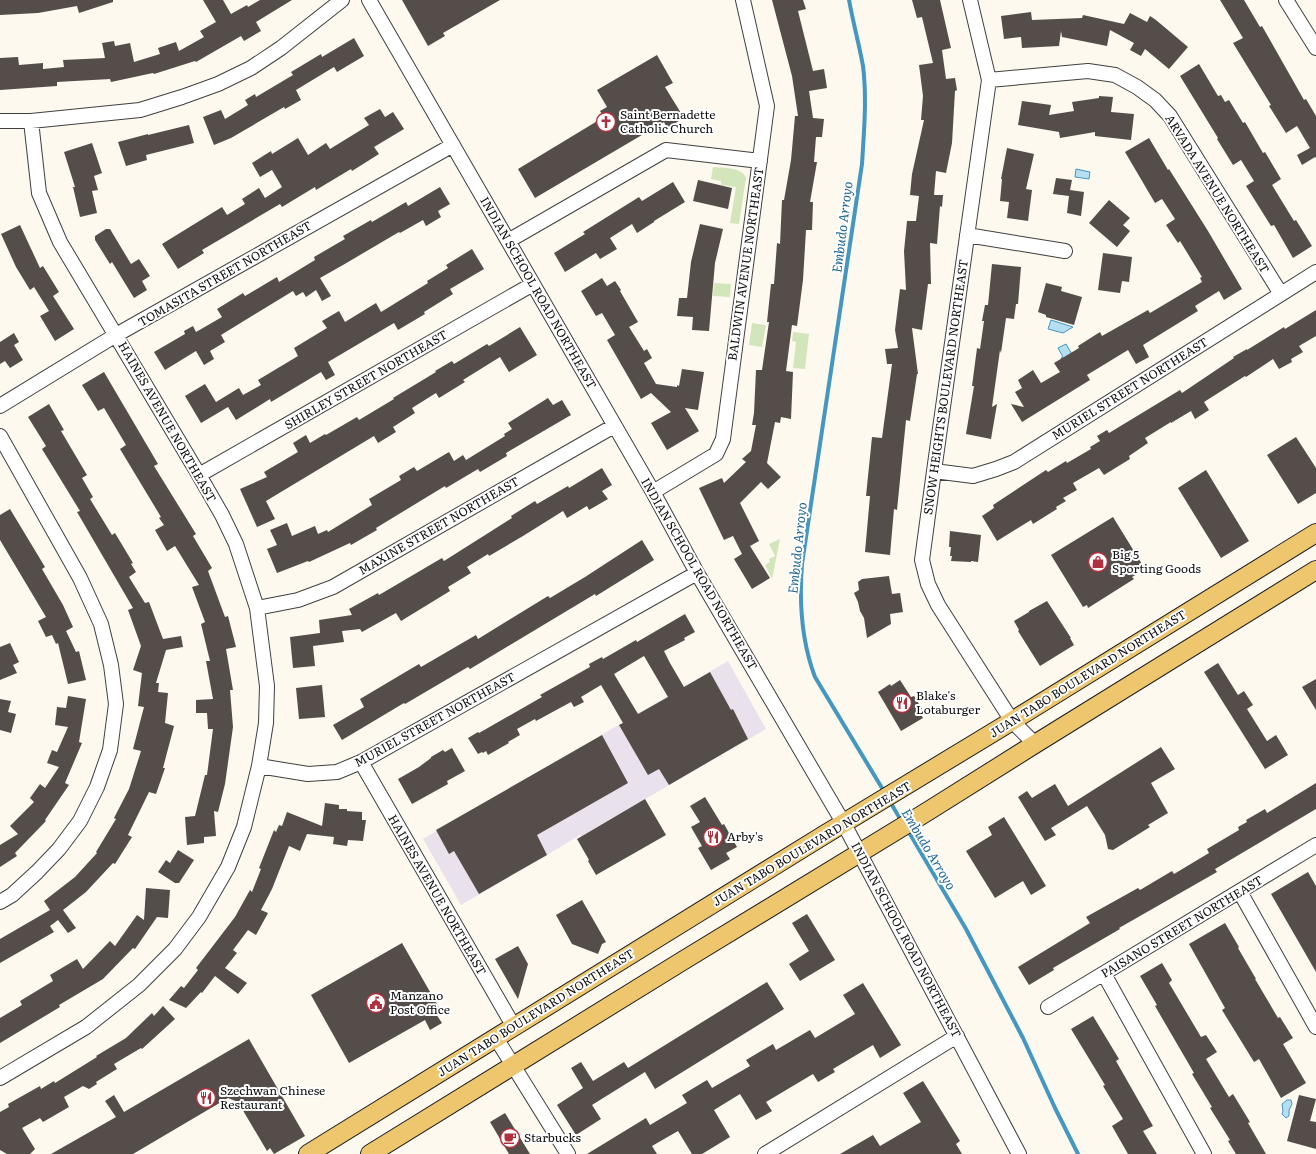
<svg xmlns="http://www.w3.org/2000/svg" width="1316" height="1154" viewBox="0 0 1316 1154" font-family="Literata,serif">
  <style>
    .industrial { fill: #e9e1eb }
    .green { fill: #d3e5ba }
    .water { fill: #b6def1; stroke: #4497c1 }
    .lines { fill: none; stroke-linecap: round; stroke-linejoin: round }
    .stream { stroke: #4497c1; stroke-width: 4 }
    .building { fill: #544d4a; fill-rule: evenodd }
    .minor-casing { stroke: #404040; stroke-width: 16 }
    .major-casing { stroke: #1e1e1e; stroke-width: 20 }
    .minor { stroke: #fff; stroke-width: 14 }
    .major { stroke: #edc66e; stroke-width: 18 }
    .labels { text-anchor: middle; stroke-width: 4; stroke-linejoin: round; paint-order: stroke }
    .poi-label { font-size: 12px; fill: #0d0d0d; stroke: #fff; text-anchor: start }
    .street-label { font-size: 12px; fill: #0d0d0d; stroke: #fff }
    .water-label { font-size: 13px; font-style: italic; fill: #216893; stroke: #fff }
  </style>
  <rect width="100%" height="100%" fill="#fdf9ee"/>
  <!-- industrial -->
  <path class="industrial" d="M728,661L766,729L609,820L605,822L582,836L580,835L547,855L461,905L423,839Z"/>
  <!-- green -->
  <path class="green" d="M713,167C722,168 743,167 746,178L739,224L730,223L736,187L721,185V181L711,179Z
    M714,283L731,284L730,297L713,296Z
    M752,323L766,325L762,347L749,345Z
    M793,332L809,334L805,369L793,368L796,342L792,341Z
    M780,539L772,579L765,565L770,562L769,559L775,556L769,544Z"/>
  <!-- water -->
  <path class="water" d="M1076,169L1090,172L1089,179L1075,177Z
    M1051,320L1073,327L1063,333L1048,329Z
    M1066,344L1074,358L1064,363L1061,358L1063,357L1058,348Z
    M1287,1100H1291L1292,1104L1289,1110V1116L1286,1118L1282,1114L1283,1111L1282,1104Z"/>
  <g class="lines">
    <!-- stream -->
    <path class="stream" d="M849,0C853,22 859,44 863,66C867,98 864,131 862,164L802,564C799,603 801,640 815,677L885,793
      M889,800L902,822
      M907,829L966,929L1023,1038L1055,1108L1078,1154"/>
  </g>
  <!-- building -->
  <path class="building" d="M0,0H113V2L79,13L77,6L38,13L0,15Z
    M203,0H223L231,14L247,5L248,7L260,0H292L256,22L261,31L244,41L241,36L196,62L195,61L154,74L153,73L111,82L110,79L57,82V86L0,90V58L18,57L19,65L43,63V69L64,67L63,60L105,58L102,43L114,41L115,46L130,43L134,62L160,54L158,48L176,42L179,51L204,37L200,31L216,22Z
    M402,0H500L443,33L445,36L428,46Z
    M772,0H803L806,9L798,11L813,71L824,69L827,88L809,91L813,118L824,119L822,137H816L814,162H817L810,202H813L812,230H806L803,280L797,326L792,325L786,371L793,372L791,419L781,417L780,423L775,422L767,463L781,477L768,489L761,482L740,503L759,541L750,546L770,578L752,589L734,559L742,554L733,536L724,540L699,488L722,478L724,483L746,462L742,459L751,451L756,425H752L754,413L756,370H762L769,322H767L771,284H774L777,243L780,244L782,200H784L791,160L795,116H798L792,76Z
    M912,0H940L951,48L942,50L946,79L955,78L957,90L955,91L952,143L946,173L936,171L934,195H943L942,207L940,206L937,244L930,243L931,284H928L922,330L912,328L918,374H917L910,421L906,420L897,510L894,509L890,555L865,552L870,496H866L872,437L882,438L892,364H887L885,349L898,348L895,330L900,289L906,290L904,251L907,221H916L919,196L910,195L912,174L924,120H921L923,96L919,65L933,63L922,17L917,18Z
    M1220,0H1244L1260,27L1262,26L1304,100L1306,99L1316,116V158L1315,157L1302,165L1297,155L1310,148L1297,126L1286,133L1269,106L1271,105L1233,43L1243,38Z
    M1031,12L1032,20L1082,18L1083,15L1124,24L1130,13L1147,22L1150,16L1156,20L1188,47L1169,69L1145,49L1141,56L1130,50L1134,43L1110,30L1107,46L1062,37L1061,31L1059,46L1022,48L1021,37L1004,39L1001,16Z
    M354,38L364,56L337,72L334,67L296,90L301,100L285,109L284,107L231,138L214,145L203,117L221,110L225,119L248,105L245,100L255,94L256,97L293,75L291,72L321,54L322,57Z
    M657,55L673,83L665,87L684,118L667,128L664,122L535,198L518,169L604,117L600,111L607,107L597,90Z
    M1199,64L1218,96L1221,95L1225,102L1229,100L1243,123L1245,122L1263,153L1265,152L1281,179L1272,185L1294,221L1296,220L1312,246L1293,258L1274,225L1271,226L1246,186L1254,181L1241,160L1233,165L1217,139L1218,138L1180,76Z
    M1099,96L1113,97L1111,112L1134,114L1131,140L1095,136V132L1060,138L1059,132L1018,125L1022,101L1051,105L1049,115L1074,111L1072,102L1099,98Z
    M380,109L385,117L393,112L404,129L374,147L379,154L352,171L351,169L316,190L315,187L282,207L280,204L202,250L204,253L178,269L162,244L222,207L227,215L245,204L242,199L259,188L265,198L282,187L272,170L260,177L252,163L271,151L272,154L298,138L308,155L326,143L330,149L369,125L364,118Z
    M189,125L194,143L146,155L147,160L126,166L118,142L148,134V135Z
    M1149,138L1168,170L1169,169L1208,231L1242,289L1224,300L1219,291L1195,306L1198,311L1143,345L1149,357L1136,364L1128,350L1087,375L1090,380L1022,422L1011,404L1024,407L1015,392L1022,388L1018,380L1033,370L1041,383L1060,372L1054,363L1079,348L1078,346L1100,332L1102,336L1148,310L1150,313L1202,282L1200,278L1202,277L1180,241L1178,243L1166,225L1175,219L1162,199L1155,203L1125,152Z
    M92,143L102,173L94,176L98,190L92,191L97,213L80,217L73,187H75L64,152Z
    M1007,148L1034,154L1026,189L1032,190L1028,221L1007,218L1009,202L1000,201L1002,179H1001Z
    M1056,178L1072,180L1070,190L1084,192L1081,216L1067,213L1069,196L1053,194Z
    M698,180L732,188L728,209L693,201Z
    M673,182L685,202L654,221V222L637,233L632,224L610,238L617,249L600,259L596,253L565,272L554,253L585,234L583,232L639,197L642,201Z
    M440,187L450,204L438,211L441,217L426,226L423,220L400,233L399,232L343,265L320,278L331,296L322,301L316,290L306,297L303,292L296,296L293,291L221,335L225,342L210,351L214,359L204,365L196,351L165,370L154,352L185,334L184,331L193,326L196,332L222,317L217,309L243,293L245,296L277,277L279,282L315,260L314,257L345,239L343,236L371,220L372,222L406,202L408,206Z
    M1109,200L1130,218L1123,225L1130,231L1117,247L1089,223Z
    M700,224L723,229L715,263L709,331L692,330L693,317L677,316L679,298H687L691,262Z
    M20,225L40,268L43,266L59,292L53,296L74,329L55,341L40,316L49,311L34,287L30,290L16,267L1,234Z
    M106,229H110L131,264L139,259L150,276L142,281L147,290L134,298L112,262L110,264L95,240V236Z
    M472,249L484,269L450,289L453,294L424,312L425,314L398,330L394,323L328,362L335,375L326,380L321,372L271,402L270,399L236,420L228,407L201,423L185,396L205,384L216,402L239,388L243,395L261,385L258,380L298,356L294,348L327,328L322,321L339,311L345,322L376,303L381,312L428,283L427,281L448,268L446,265Z
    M1103,253L1132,257L1129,282L1122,281L1120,293L1098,290Z
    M992,264L1021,267L1018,304H1016L1014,319L1006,318L1001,353L1000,350L992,407L997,404L991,439L966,434L974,386H972L977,348L980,349L984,321H982L985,305H988Z
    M602,278L607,286L615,281L621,290L620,291L638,322L629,327L644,351L647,349L652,358L644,363L656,384L677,387V385L679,386L682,369L704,372L698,410L685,408L699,431L667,450L651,423L671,412L651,393L641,399L607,340L615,335L602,313L596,316L581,291Z
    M1046,283L1062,287L1061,291L1082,297L1074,325L1046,317V315L1038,312Z
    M1316,310V336L1299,346L1303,352L1291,359L1292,362L1279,369L1273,359L1246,377L1245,376L1204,402L1209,410L1195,419L1191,411L1171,423V422L1145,438L1148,443L1129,456L1130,459L1104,475L1099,468L1073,483L1077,490L1063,498L1066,501L1056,507L1057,509L1033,524L1031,520L997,541L982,516L994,508L993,505L1046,470L1048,472L1066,461L1067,463L1091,449L1090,447L1100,441L1097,436L1107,430L1109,433L1180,390L1182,393L1234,358L1233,357L1247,349V350L1284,327L1285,329Z
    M520,327L537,355L509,372L500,357L463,380L465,382L439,398L436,393L412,408L415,413L393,427L396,432L378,443L374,436L266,501L275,519L257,527L240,489L267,477L264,472L298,452L293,443L306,435L310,443L325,434L326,435L357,417L359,420L394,399L393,398L436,372L435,371L452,361L454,364L487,344L489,346Z
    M14,333L19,342L14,345L23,360L10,368L5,361L0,364V342Z
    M104,372L158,464L154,466L196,534L193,536L212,568L208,571L225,617L228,616L236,647L226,649L233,690H230L233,727L225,784L218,812L214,811L216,836L204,837V843L187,845L185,817L195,816L205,775H207L213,729H208L207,713H196V700L213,699L206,661H210L201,624L205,622L192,587L199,585L175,546L167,551L155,530L164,525L159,518L161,517L120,449L126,445L104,408L98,411L82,385Z
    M548,398L553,405L562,400L571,415L506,453L507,456L480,472L478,469L446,488L445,486L376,528L377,530L351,545L350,543L309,562L308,561L277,573L267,549L277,545L270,530L287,523L292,536L315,526L318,534L327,530L328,532L372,505L369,499L401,480L399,476L414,467L417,471L449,452L454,461L463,455L466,460L505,436L504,434L512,429L508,423Z
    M49,404L64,430L61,431L87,475L82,478L93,497L90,499L112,535L115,533L133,563L131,564L136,572L129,577L145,603L149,602L163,639L181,636L183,647L166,650L156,683H159L158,692L168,693L165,723L174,726L163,768H165L156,794L149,792L128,835L132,837L115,864L113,863L86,892L63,910L76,928L68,933L58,920L50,926L54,932L0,963V939L50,910L44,901L75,877L97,853L96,852L116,819L114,818L129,789L141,751L133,749L144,707L138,706L142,673L133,670L141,646L128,610L133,608L77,512L80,511L42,449L46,446L28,417Z
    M1296,437L1316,468V493L1298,504L1267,455Z
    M602,468L612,485L602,491L608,499L589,510L587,506L567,518L563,511L523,536L489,556L488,554L467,567L471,573L448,587L450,591L401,621L396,613L362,632L360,629L342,631L344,642L313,646L315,666L293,668L290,637L320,633L319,620L352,615L349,609L378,593L379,595L442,558L444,561L512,518L511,516L535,501L537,504L568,486L569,488Z
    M1206,470L1249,541L1221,558L1178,488Z
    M10,509L45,567L42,569L63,605L73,627L66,631L76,652L79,651L86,680L68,684L58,643L56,644L52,635L46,637L38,621L46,617L0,540V515Z
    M1113,517L1145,569L1132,577L1134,579L1088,608L1087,605L1083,607L1051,555Z
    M950,531L981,535L978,562L971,561V562L951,561L952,556H950L951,547H949Z
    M642,540L654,560L596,596L595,594L470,669L468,667L405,704L404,703L342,740L333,725L364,707L360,699L419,664L421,667L476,635L478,639L548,596L550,598L585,577Z
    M889,576L892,594L900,593L903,612L890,614L891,624L867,638L864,618L860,611L858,602L854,593L859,590L858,582L862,579Z
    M1047,601L1071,638H1070L1074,645L1040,666L1018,631L1019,630L1014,621L1029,612V611Z
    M685,614L695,632L684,638L685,640L664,651L670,663L684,687L710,672L731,710L733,709L748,739L669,785L659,769L648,775L619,725L623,723L601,685L581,697L584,702L574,707L571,702L536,721L535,719L517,729L520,735L508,742L509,743L488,755L486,751L483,753L482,752L478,754L468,738L478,732L479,733L542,697L540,695L590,667L589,664L602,657L603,659L636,640L637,642ZM644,656L668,697L638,714L614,674Z
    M10,643L19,662L13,665L17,673L0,680V647Z
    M1218,663L1238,695L1244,691L1253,705L1247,709L1267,741L1276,735L1288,755L1265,769L1204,672Z
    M1316,679V710L1302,687Z
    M900,680L911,697L914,696L922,709L919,711L923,718L901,731L878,692L890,684L891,686Z
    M322,685L325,717L299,719L296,688Z
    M68,696L86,699L79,742L82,743L65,783L69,785L45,820L46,821L15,853L17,856L0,867V845L18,834L10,826L34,802L30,798L40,784L45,788L59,767L47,763L52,750L57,752L68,727L55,725L57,707L66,708Z
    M0,699L11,701L8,712L16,714L11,733L0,730Z
    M602,735L628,783L537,835L547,855L479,894L454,851L449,854L436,830Z
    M1161,747L1175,769L1151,783L1168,813L1148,825L1150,827L1113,850L1108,849L1105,835L1087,806L1051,828L1056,835L1045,841L1018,797L1027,791L1032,798L1055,784L1068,806Z
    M452,748L465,771L447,781L448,784L412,804L398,779L419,767L431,758V757L443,750L445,752Z
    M1316,783V809L1215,869L1217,872L1119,928L1120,929L1053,968L1054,970L1029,985L1018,967L1090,923L1086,917L1138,888L1140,890L1172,871L1174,874L1209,853L1207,849L1239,830L1238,827L1247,822L1246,820L1265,809L1267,813Z
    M705,797L722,825L724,824L737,847L726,853L730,859L711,870L698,848L702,846L691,827L700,822L690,806Z
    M645,799L666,835L596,875L588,861L589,860L577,839Z
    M325,803L339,805V809H347V811L362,812V820H366L363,841L348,840L347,846L333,844L334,837L307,834L300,851L289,846L272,889L261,910L268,913L256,935L248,930L233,950L237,953L225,968L247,983L238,994L215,976L202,993L201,992L186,1008L169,1000L181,986L184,988L198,970L196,968L235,917L250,890L252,892L261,869L259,868L274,830L276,832L279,825L282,826L287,812L322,826Z
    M1004,817L1046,886L1031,895L1023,881L995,898L966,851L992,835L988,827Z
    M178,850L194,860L179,883H175L158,872L166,860L170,863Z
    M1308,872L1316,886V972L1271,894Z
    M146,888L170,890L168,918L157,917L135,949L133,948L103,979L59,1005L60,1007L0,1043V1018L22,1005L20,1001L53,981L50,975L77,959L83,969L110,941L115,946L137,915L144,920Z
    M582,900L606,942L602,944L598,954L572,944L556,915Z
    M807,914L835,960L800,981L789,964L809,951L792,923Z
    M1225,923L1239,947L1238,948L1256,979H1255L1278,1018L1280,1017L1293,1038L1283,1044L1306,1083L1281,1098L1259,1059L1254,1062L1222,1010L1225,1008L1189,944Z
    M402,943L441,1011L436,1014L442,1023L430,1030L425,1020L349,1063L311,995Z
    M518,946L528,964L518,999L495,959Z
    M1162,963L1172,980L1169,983L1201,1037L1206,1035L1217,1052L1206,1059L1229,1097L1233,1094L1250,1122L1248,1123L1266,1154H1236L1228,1141L1230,1140L1210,1108L1212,1107L1192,1074L1194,1073L1155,1006L1157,1005L1140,976Z
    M767,982L784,1009L655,1089L645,1072L592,1105L601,1119L576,1135L557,1105L583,1088L571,1068L581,1062L593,1081L624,1062L628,1068Z
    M863,983L901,1045L880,1058L873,1045L833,1069L835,1072L818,1082L813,1074L766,1102L772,1111L756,1120L740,1094L714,1110L730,1137L702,1154H692L678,1131L652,1146L657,1154H587L646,1118L650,1125L687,1103L682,1095L707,1080L712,1088L750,1066L746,1060L773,1044L776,1050L810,1030L815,1038L855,1014L843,995Z
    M163,1006L175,1019L142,1049L141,1048L114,1064L117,1069L96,1082L97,1084L89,1089L83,1086L64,1097L69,1107L43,1122L40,1118L22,1128L35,1149L30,1154H7L0,1150V1112L9,1107L8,1104L40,1086L41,1089L54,1081L55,1083L97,1057L96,1056L126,1038L152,1013L154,1016Z
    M1093,1016L1119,1059L1116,1061L1153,1126L1143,1131L1157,1154H1128L1112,1126L1123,1119L1103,1086L1105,1085L1071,1029Z
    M249,1039L305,1136L274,1154L270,1148L267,1151L238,1102L228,1098L133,1154H51L116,1117L105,1101L114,1095L124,1112Z
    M923,1081L960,1141L956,1144L962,1154H840L873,1135L880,1146L921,1122L903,1093Z
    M1299,1095L1316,1099L1310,1121L1316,1122V1149L1287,1141Z
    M505,1113L530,1154H509L490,1122Z"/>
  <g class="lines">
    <!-- minor casing -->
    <g class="minor-casing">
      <path id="minor" d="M369,0L653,492L697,573L844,824L1019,1154
        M970,0L989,80L934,471L922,560L928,584L938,605L1012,721L1035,744
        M1286,0L1316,48
        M989,80L1088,71L1115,75L1137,87L1155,100L1170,116L1281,294
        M0,121H31L140,110L182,97L218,84L251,68L281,48L342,0
        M967,235L1065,251
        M508,241L666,150L760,161
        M0,406L116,335L453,145
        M0,436L80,578L101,624L111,665L116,704L110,750L97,787L80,821L59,849L37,872L12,895L0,902
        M934,471L973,476L996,469L1014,462L1316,272
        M199,475L533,284
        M653,492L716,454L723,439L767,106L743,0
        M257,608L298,600L333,587L614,426
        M361,762L514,1027
        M259,766L308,774L337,772L361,762L697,573
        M1240,892L1316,1027
        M1104,974L1204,1154
        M1048,1007L1316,845
        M496,1038L568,1154
        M0,1078L86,1027L139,985L175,949L199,917L228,867L244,827L259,766L266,723L267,686L257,608L236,544L222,515L199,475L60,242L39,193L31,121
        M765,1154L957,1036"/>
    </g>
    <!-- major casing -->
    <g class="major-casing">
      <path id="major" d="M308,1154L824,835L1012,721L1316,533
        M370,1154L684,960L925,813L1035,744L1316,570"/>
    </g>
    <!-- minor -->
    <use href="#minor" class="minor"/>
    <!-- major -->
    <use href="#major" class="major"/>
  </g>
  <!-- icons -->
  <defs>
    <g id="church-ring" transform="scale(1)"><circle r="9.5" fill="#fff" stroke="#b0313e" stroke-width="1.5"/><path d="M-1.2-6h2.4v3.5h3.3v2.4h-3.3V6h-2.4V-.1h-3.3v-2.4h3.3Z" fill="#b0313e"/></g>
    <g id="shop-ring" transform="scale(1)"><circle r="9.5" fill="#fff" stroke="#b0313e" stroke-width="1.5"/><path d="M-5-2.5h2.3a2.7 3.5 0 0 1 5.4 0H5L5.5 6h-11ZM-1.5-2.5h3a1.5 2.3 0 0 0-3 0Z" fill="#b0313e"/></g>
    <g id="restaurant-ring" transform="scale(1)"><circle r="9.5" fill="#fff" stroke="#b0313e" stroke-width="1.5"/><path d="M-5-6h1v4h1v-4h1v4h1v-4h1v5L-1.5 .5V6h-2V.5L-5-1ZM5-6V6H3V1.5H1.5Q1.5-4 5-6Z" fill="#b0313e"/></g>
    <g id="civic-ring" transform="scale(1)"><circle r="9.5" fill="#fff" stroke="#b0313e" stroke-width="1.5"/><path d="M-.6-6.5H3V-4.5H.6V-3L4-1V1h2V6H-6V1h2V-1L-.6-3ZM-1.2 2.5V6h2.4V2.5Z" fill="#b0313e"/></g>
    <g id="cafe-ring" transform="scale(1)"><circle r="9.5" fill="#fff" stroke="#b0313e" stroke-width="1.5"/><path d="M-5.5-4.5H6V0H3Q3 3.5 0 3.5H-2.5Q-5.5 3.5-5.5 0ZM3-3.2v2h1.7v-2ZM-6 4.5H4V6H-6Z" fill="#b0313e"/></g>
  </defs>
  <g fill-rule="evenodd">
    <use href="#church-ring" x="606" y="122"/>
    <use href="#shop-ring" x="1098" y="562"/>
    <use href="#restaurant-ring" x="902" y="703"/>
    <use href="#restaurant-ring" x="713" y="837"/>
    <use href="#civic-ring" x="376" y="1003"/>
    <use href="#restaurant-ring" x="206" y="1098"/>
    <use href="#cafe-ring" x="510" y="1138"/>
  </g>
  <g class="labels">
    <!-- poi labels -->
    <g class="poi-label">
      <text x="620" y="119">Saint Bernadette<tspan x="620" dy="14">Catholic Church</tspan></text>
      <text x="1112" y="559">Big 5<tspan x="1112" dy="14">Sporting Goods</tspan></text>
      <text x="916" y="700">Blake's<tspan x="916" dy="14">Lotaburger</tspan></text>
      <text x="727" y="841">Arby's</text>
      <text x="390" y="1000">Manzano<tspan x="390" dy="14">Post Office</tspan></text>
      <text x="220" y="1095">Szechwan Chinese<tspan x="220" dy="14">Restaurant</tspan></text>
      <text x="524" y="1142">Starbucks</text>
    </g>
    <!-- street labels -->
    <g class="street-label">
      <text transform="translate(1217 194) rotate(58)" y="4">ARVADA AVENUE NORTHEAST</text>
      <text transform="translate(746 264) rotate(-82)" y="4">BALDWIN AVENUE NORTHEAST</text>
      <text transform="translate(225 274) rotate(-30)" y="4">TOMASITA STREET NORTHEAST</text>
      <text transform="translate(538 293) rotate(60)" y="4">INDIAN SCHOOL ROAD NORTHEAST</text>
      <text transform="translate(366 380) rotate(-30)" y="4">SHIRLEY STREET NORTHEAST</text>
      <text transform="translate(946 387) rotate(-82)" y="4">SNOW HEIGHTS BOULEVARD NORTHEAST</text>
      <text transform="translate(1130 389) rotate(-32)" y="4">MURIEL STREET NORTHEAST</text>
      <text transform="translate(167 422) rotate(60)" y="4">HAINES AVENUE NORTHEAST</text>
      <text transform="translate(439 526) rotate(-30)" y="4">MAXINE STREET NORTHEAST</text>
      <text transform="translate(699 574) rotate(60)" y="4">INDIAN SCHOOL ROAD NORTHEAST</text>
      <text transform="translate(1088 674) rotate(-32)" y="4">JUAN TABO BOULEVARD NORTHEAST</text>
      <text transform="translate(435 720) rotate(-29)" y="4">MURIEL STREET NORTHEAST</text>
      <text transform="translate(812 844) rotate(-31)" y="4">JUAN TABO BOULEVARD NORTHEAST</text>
      <text transform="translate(437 895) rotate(60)" y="4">HAINES AVENUE NORTHEAST</text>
      <text transform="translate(1182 927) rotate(-31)" y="4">PAISANO STREET NORTHEAST</text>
      <text transform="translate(906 940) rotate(62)" y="4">INDIAN SCHOOL ROAD NORTHEAST</text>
      <text transform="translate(536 1013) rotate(-32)" y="4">JUAN TABO BOULEVARD NORTHEAST</text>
    </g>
    <!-- water labels -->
    <g class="water-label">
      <text transform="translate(842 227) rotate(-83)" y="5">Embudo Arroyo</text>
      <text transform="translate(797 548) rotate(-84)" y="5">Embudo Arroyo</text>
      <text transform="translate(929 849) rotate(59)" y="5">Embudo Arroyo</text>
    </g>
  </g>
</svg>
